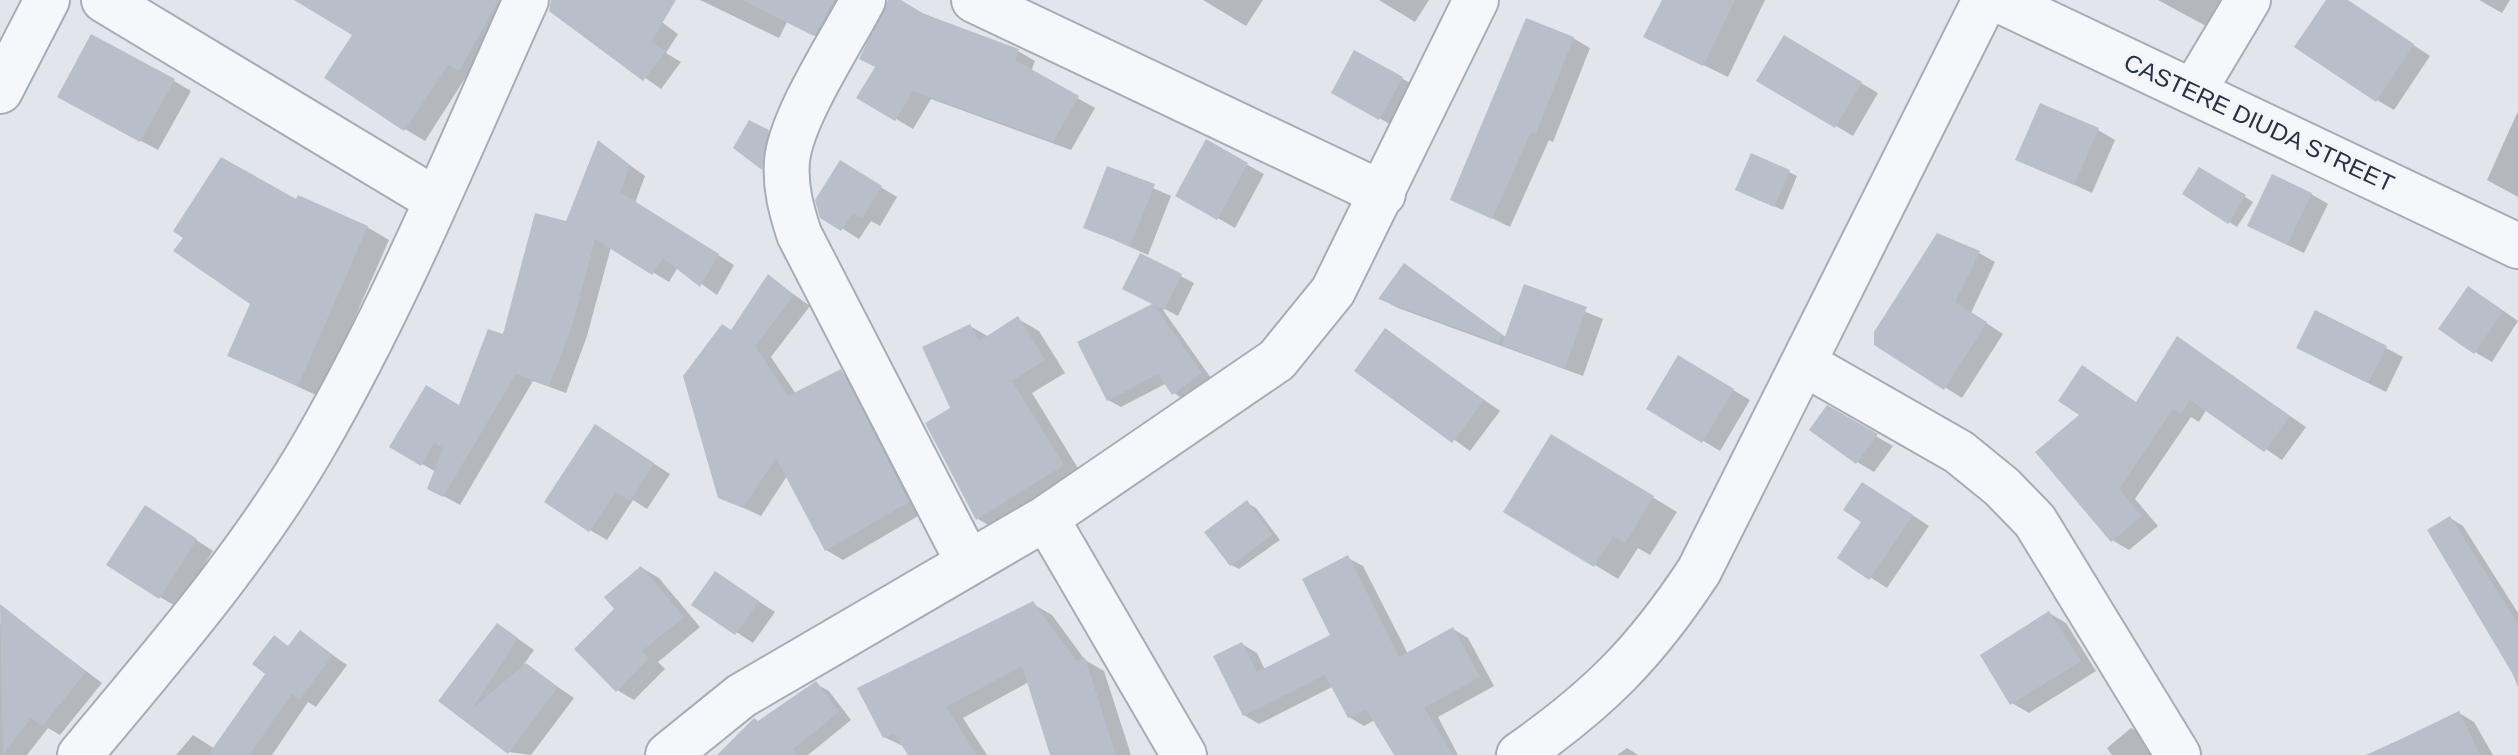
<svg xmlns="http://www.w3.org/2000/svg" width="2518" height="755" viewBox="0 0 2518 755" font-family="Helvetica,sans-serif">
  <style>
    .shadow { fill: #0003 }
    .building { fill: #b9bfca }
    .lines { fill: none; stroke-linecap: round; stroke-linejoin: round }
    .street-casing { stroke: #a7adb7; stroke-width: 48 }
    .street { stroke: #f6f7fa; stroke-width: 44 }
    .labels { text-anchor: middle; stroke-width: 7; stroke-linejoin: round; paint-order: stroke }
    .street-label { font-size: 24px; fill: #293345; stroke: #f3f5f9 }
  </style>
  <rect width="100%" height="100%" fill="#e2e6ec"/>
  <!-- shadow -->
  <path class="shadow" d="M305,0H515L425,141L405,129L355,35Z
    M577,0H632L678,34L666,53L681,62L661,89L563,19Z
    M700,0H857L832,44L787,22L779,38Z
    M889,0L1018,51L1035,61L1031,72L1095,108L1071,150L931,99L913,129L859,97L877,67Z
    M1203,0H1263L1246,26Z
    M1379,0H1429L1415,22Z
    M1664,0H1765L1728,77L1646,37Z
    M2158,0H2251L2228,38Z
    M2328,0H2346L2430,56L2394,110L2377,100Z
    M2479,0H2510L2502,13Z
    M1573,38L1590,48L1553,142L1549,140L1510,227L1453,199Z
    M1784,38L1878,93L1853,136L1759,80Z
    M1355,52L1419,88L1397,128L1333,92Z
    M174,81L191,91L158,150L76,106Z
    M2518,111V197L2487,180Z
    M750,122L785,142L779,177L736,148Z
    M2098,130L2115,140L2092,193L2018,159Z
    M1206,142L1264,174L1235,228L1178,195Z
    M599,143L645,176L635,203L734,265L717,295L678,267L669,282L611,247L587,336L566,393L533,381L460,505L429,488L436,472L391,446L460,407L567,223Z
    M1108,168L1171,196L1148,255L1085,227Z
    M2200,169L2253,202L2237,227L2184,194Z
    M1789,172L1797,176L1783,210L1745,194Z
    M858,173L897,197L880,226L871,221L859,239L822,216Z
    M2311,194L2328,204L2304,253L2249,226Z
    M297,201L367,227L389,240L320,397L230,355Z
    M1979,253L1995,262L1971,313L2003,334L1962,398L1876,344Z
    M1141,256L1194,283L1178,316L1161,307L1213,381L1186,401L1174,393L1167,383L1121,407L1108,400L1080,343L1155,304Z
    M1405,266L1507,338L1525,287L1603,319L1583,376L1398,308L1381,299Z
    M768,276L810,306L771,357L796,394L841,372L858,382L925,512L843,560L826,550L787,476L761,516L720,497L732,333Z
    M2485,298L2518,321L2492,362L2475,352Z
    M1018,319L1039,331L1065,373L1032,393L1084,478L999,531L978,519L953,409L970,326L989,337Z
    M1386,331L1500,411L1470,451L1357,370Z
    M2177,338L2306,427L2282,460L2207,409L2199,422L2191,417L2135,499L2158,526L2129,550L2112,540L2037,452L2138,404Z
    M2386,348L2403,357L2386,392L2315,357Z
    M1679,358L1750,400L1720,451L1649,408Z
    M1827,408L1893,446L1874,472L1857,462Z
    M613,437L670,474L647,509L633,500L607,540L590,530Z
    M1575,450L1677,512L1650,555L1638,548L1618,579L1595,565Z
    M1880,494L1929,526L1887,588L1840,558Z
    M1247,503L1256,508L1280,540L1239,569L1231,565Z
    M163,518L213,551L177,607L160,597Z
    M2450,518L2463,526L2518,613V687Z
    M1348,558L1363,566L1408,654L1453,629L1468,638L1494,686L1438,717L1458,755H1397L1375,720L1364,726L1349,717L1334,686L1259,724L1244,715L1242,644L1257,653L1265,670L1333,636Z
    M642,568L659,578L700,627L658,662L665,669L634,700L617,690V609Z
    M732,584L775,612L753,643L694,604Z
    M1033,604L1052,615L1085,660L1104,671L1131,755H1052L1029,682L963,718L987,755H910L905,747L884,737Z
    M9,613L102,683L60,735L48,728L27,755H0V624Z
    M2049,613L2066,623L2096,671L2029,713L2012,703Z
    M301,633L347,665L316,707L308,702L272,755H176L193,735L215,749L268,673L274,638L290,647Z
    M514,636L534,650L524,664L574,698L531,755L509,752L441,701Z
    M816,684L829,691L851,720L808,755H745L759,723Z
    M2459,713L2474,722L2493,755H2366Z
    M2131,728L2146,736L2157,755H2112L2107,748Z
    M1627,748L1638,755H1617Z"/>
  <!-- building -->
  <path class="building" d="M294,0H499L459,71L448,65L404,131L324,78L352,35Z
    M551,0H676L651,42L666,51L643,81L549,11Z
    M742,0H835L814,36Z
    M888,0H901L924,14L1019,49L1015,60L1079,96L1053,142L913,91L895,121L856,98L875,67L859,59Z
    M1662,0H1735L1703,66L1643,37Z
    M2326,0H2348L2414,44L2376,102L2294,47Z
    M1526,18L1574,37L1536,133L1531,132L1492,219L1450,200Z
    M91,34L175,79L140,142L57,97Z
    M1784,35L1862,82L1835,128L1756,81Z
    M1354,50L1403,77L1379,120L1331,93Z
    M2040,103L2099,128L2074,185L2015,160Z
    M749,120L769,130L762,170L733,148Z
    M1206,139L1248,163L1217,220L1175,196Z
    M598,140L630,165L620,192L719,254L700,287L663,258L652,275L595,239L572,326L549,386L516,374L443,497L427,489L443,448L434,443L421,466L389,447L426,385L459,405L488,329L503,334L535,213L566,221Z
    M1751,153L1790,170L1774,207L1735,190Z
    M221,157L296,199L298,195L368,226L298,386L227,356L250,304L173,251L183,238L173,231Z
    M840,160L882,186L862,218L853,213L841,231L820,218L815,200Z
    M1107,166L1155,184L1130,246L1083,228Z
    M2199,167L2246,195L2228,224L2182,194Z
    M2272,174L2312,193L2287,245L2247,226Z
    M1937,233L1980,251L1955,302L1987,322L1944,390L1874,345V332Z
    M1140,253L1182,274L1164,310L1153,304L1202,373L1172,395L1158,374L1107,401L1077,342L1152,304L1122,289Z
    M1404,263L1503,335L1498,343L1378,299Z
    M768,274L794,295L755,346L788,396L841,369L909,502L825,551L776,458L743,508L718,498L683,376L722,324L731,330Z
    M1524,284L1587,307L1565,368L1502,345Z
    M2468,286L2503,311L2474,354L2438,329Z
    M2315,310L2387,346L2368,383L2296,348Z
    M1018,316L1045,360L1012,381L1064,465L976,520L925,423L950,408L922,347L970,324L979,341Z
    M1385,328L1484,400L1452,443L1354,371Z
    M2177,336L2290,416L2264,452L2190,400L2181,414L2173,409L2119,489L2142,516L2111,542L2035,452L2079,415L2058,401L2082,365L2136,402Z
    M1678,355L1734,389L1702,443L1646,409Z
    M1827,405L1878,434L1856,464L1809,430Z
    M595,424L654,463L630,501L616,492L589,532L544,502Z
    M1551,434L1654,496L1625,543L1613,536L1594,567L1503,512Z
    M1862,482L1913,515L1869,580L1837,558L1861,522L1843,510Z
    M1247,500L1272,535L1230,566L1204,532Z
    M145,505L197,539L159,599L106,565Z
    M2450,516L2518,624V683L2427,530Z
    M1348,555L1399,657L1453,627L1480,677L1424,708L1453,755H1394L1366,709L1348,718L1325,675L1243,716L1213,656L1242,642L1257,672L1330,635L1302,579Z
    M641,566L684,617L642,651L649,658L616,692L574,649L614,609L604,597Z
    M715,571L759,601L735,635L691,605Z
    M1033,601L1076,661L1085,658L1116,755H1050L1022,666L946,707L977,755H908L894,733L883,738L857,688Z
    M0,604L86,672L42,726L31,718L3,755Z
    M2049,611L2081,661L2010,705L1980,655Z
    M497,623L518,638L472,709L526,663L558,687L508,754L438,701Z
    M300,630L333,655L299,700L292,694L249,755H208L265,674L252,664L274,635L288,646Z
    M816,681L839,712L792,750L798,755H717L754,718L758,721Z
    M2459,711L2480,755H2368Z"/>
  <g class="lines">
    <!-- street casing -->
    <g class="street-casing">
      <path id="street" d="M104,0L436,200
        M863,0C842,41 791,117 787,161C785,187 791,209 799,234L968,562
        M974,0L1383,194
        M1999,0L2518,246
        M0,91L47,0
        M2193,92L2248,0
        M1805,364L1959,452L2002,487L2035,521L2178,755
        M1046,518L1184,755
        M80,755C163,655 249,557 314,445C396,303 459,149 526,0
        M668,755L741,696L1046,518L1277,360L1333,291L1476,0
        M1519,755C1599,699 1645,653 1699,571L1985,0"/>
    </g>
    <!-- street -->
    <use href="#street" class="street"/>
  </g>
  <g class="labels">
    <!-- street labels -->
    <g class="street-label">
      <text transform="translate(2259 123) rotate(25)" y="8">CASTERE DIUDA STREET</text>
    </g>
  </g>
</svg>
